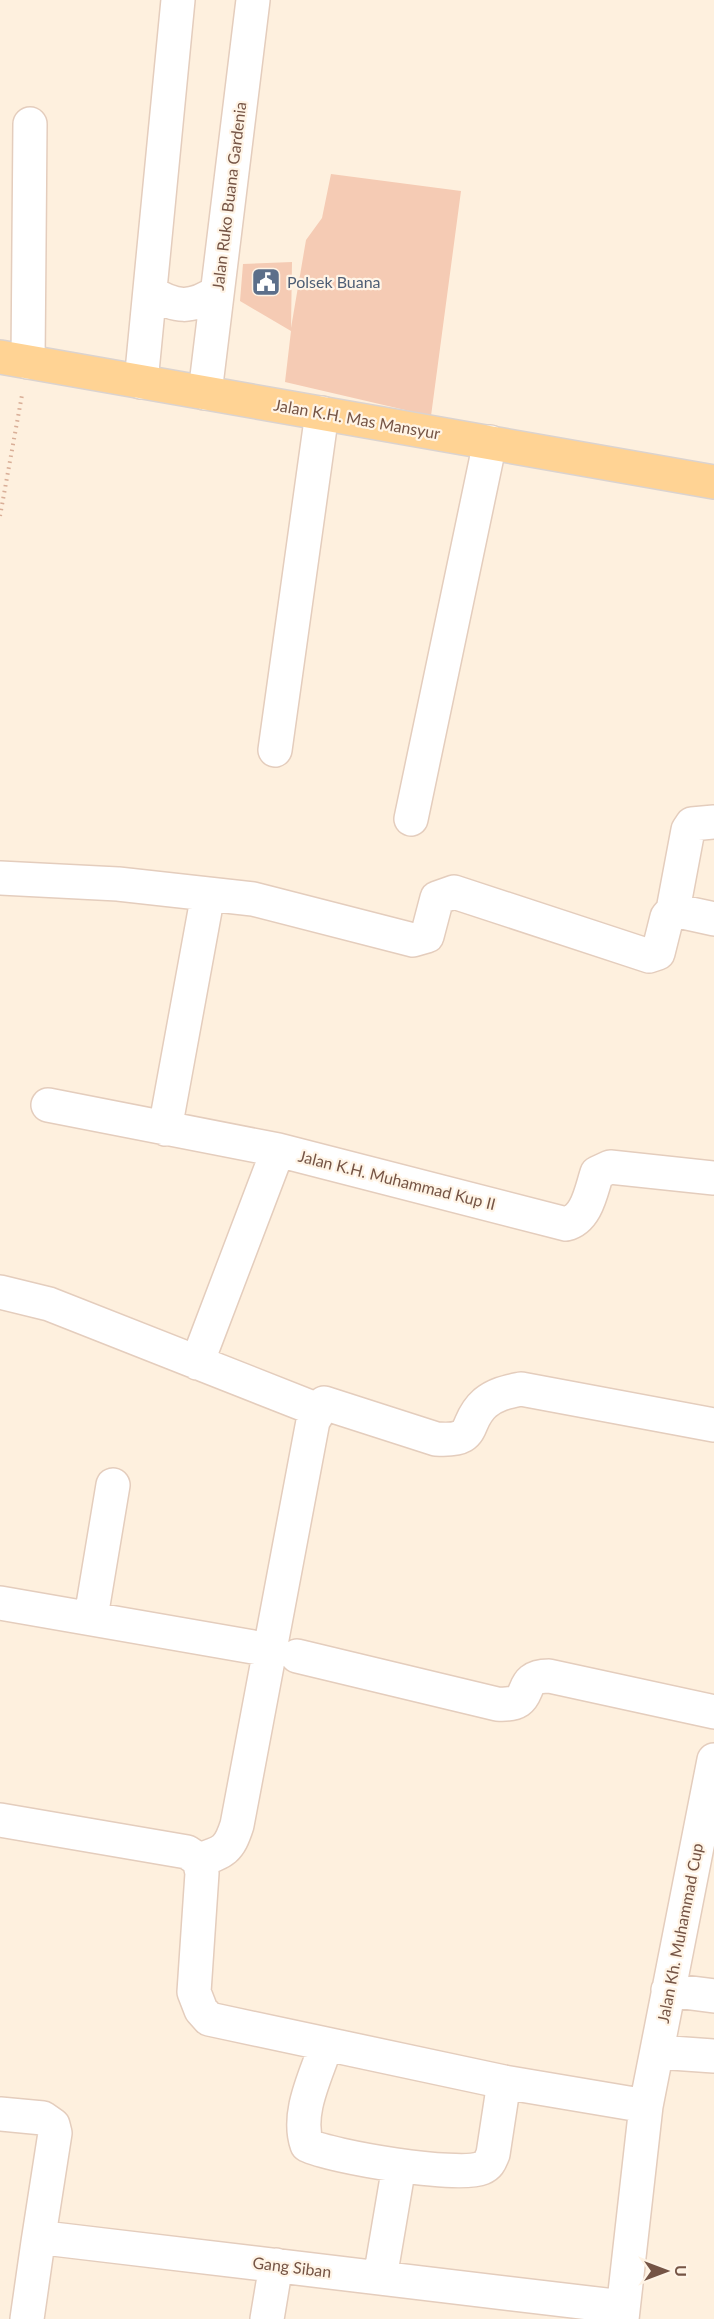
<svg xmlns="http://www.w3.org/2000/svg" width="714" height="2319" viewBox="0 0 714 2319" font-family="Lato,sans-serif">
  <style>
    .building { fill: #f5cbb4 }
    .lines { fill: none; stroke-linecap: round; stroke-linejoin: round }
    .minor-casing { stroke: #e4cdbd; stroke-width: 36 }
    .major-casing { stroke: #dbd3cf; stroke-width: 36 }
    .path { stroke: #d9ae97; stroke-width: 4; stroke-dasharray: 1.5 4.5; stroke-linecap: butt }
    .minor { stroke: #fff; stroke-width: 33 }
    .major { stroke: #ffd394; stroke-width: 33 }
    .labels { text-anchor: middle; stroke-width: 4.5; stroke-linejoin: round; paint-order: stroke }
    .street-label { font-size: 16px; fill: #755445; stroke: #fff4e6 }
    .service-label { font-size: 16px; fill: #4e5e75; stroke: #fff4e6; text-anchor: start }
  </style>
  <rect width="100%" height="100%" fill="#fef0de"/>
  <!-- building -->
  <path class="building" d="M331,174L461,191L431,416L285,382L291,331L240,301L243,264L292,262L291,328L306,240L322,218Z"/>
  <g class="lines">
    <!-- minor casing -->
    <g class="minor-casing">
      <path id="minor" d="M150,292C176,308 191,309 217,292
        M28,362L30,124
        M141,382L178,0
        M205,393L253,0
        M275,750L322,413
        M411,819L490,442
        M0,878L118,884L253,899L413,940L427,936L437,898L454,892L649,956L658,953L667,917L673,910L688,830L692,824L714,822
        M673,910L714,919
        M48,1105L278,1150L566,1224C587,1219 591,1191 597,1173L610,1167L714,1178
        M165,1129L208,894
        M0,1292L49,1304L318,1410
        M197,1363L278,1150
        M0,1603L270,1650
        M91,1617L113,1485
        M297,1656L497,1704C540,1707 512,1676 549,1676L714,1712
        M0,1820L187,1852L199,1860L202,1873L194,1992L201,2010L209,2019L504,2082L646,2106
        M199,1860C224,1852 229,1850 237,1825L313,1421L324,1403L436,1439C480,1442 462,1423 485,1403C496,1394 507,1392 521,1389L714,1425
        M668,1990L714,1996
        M326,2045C316,2076 296,2113 307,2145C332,2157 458,2178 482,2168C489,2165 490,2161 493,2154L504,2082
        M657,2052L714,2056
        M0,2114L43,2118L53,2125L55,2133L38,2242
        M380,2278L399,2166
        M27,2319L38,2242L53,2239L623,2307
        M267,2319L276,2265
        M622,2319L646,2106L714,1760"/>
    </g>
    <!-- major casing -->
    <g class="major-casing">
      <path id="major" d="M0,357L714,482"/>
    </g>
    <!-- path -->
    <path class="path" d="M0,516L22,395"/>
    <!-- minor -->
    <use href="#minor" class="minor"/>
    <!-- major -->
    <use href="#major" class="major"/>
  </g>
  <!-- icons -->
  <defs>
    <g id="civic-square" transform="scale(1.5)"><rect x="-9" y="-9" width="18" height="18" rx="4" fill="#5c6f8a" stroke="#fff4e6"/><path d="M-.6-6.5H3V-4.5H.6V-3L4-1V1h2V6H-6V1h2V-1L-.6-3ZM-1.2 2.5V6h2.4V2.5Z" fill="#fff"/></g>
  </defs>
  <g fill-rule="evenodd">
    <use href="#civic-square" x="266" y="282"/>
  </g>
  <g class="labels">
    <!-- street labels -->
    <g class="street-label">
      <text transform="translate(229 196) rotate(-83)" y="6">Jalan Ruko Buana Gardenia</text>
      <text transform="translate(357 419) rotate(10)" y="6">Jalan K.H. Mas Mansyur</text>
      <text transform="translate(397 1180) rotate(14)" y="6">Jalan K.H. Muhammad Kup II</text>
      <text transform="translate(680 1933) rotate(-79)" y="6">Jalan Kh. Muhammad Cup</text>
      <text transform="translate(292 2267) rotate(7)" y="6">Gang Siban</text>
    </g>
    <!-- service labels -->
    <g class="service-label">
      <text x="287" y="288">Polsek Buana</text>
    </g>
  </g>
  <!-- north arrow -->
  <g transform="translate(666 2271) rotate(90)" stroke="#fff4e6" stroke-width="4.5" paint-order="stroke">
  <path d="M0-4.5L10 22L0 15L-10 22Z" fill="#755445"/>
  <text y="-9" font-size="16" font-weight="bold" text-anchor="middle" fill="#755445">U</text>
  </g>
</svg>
